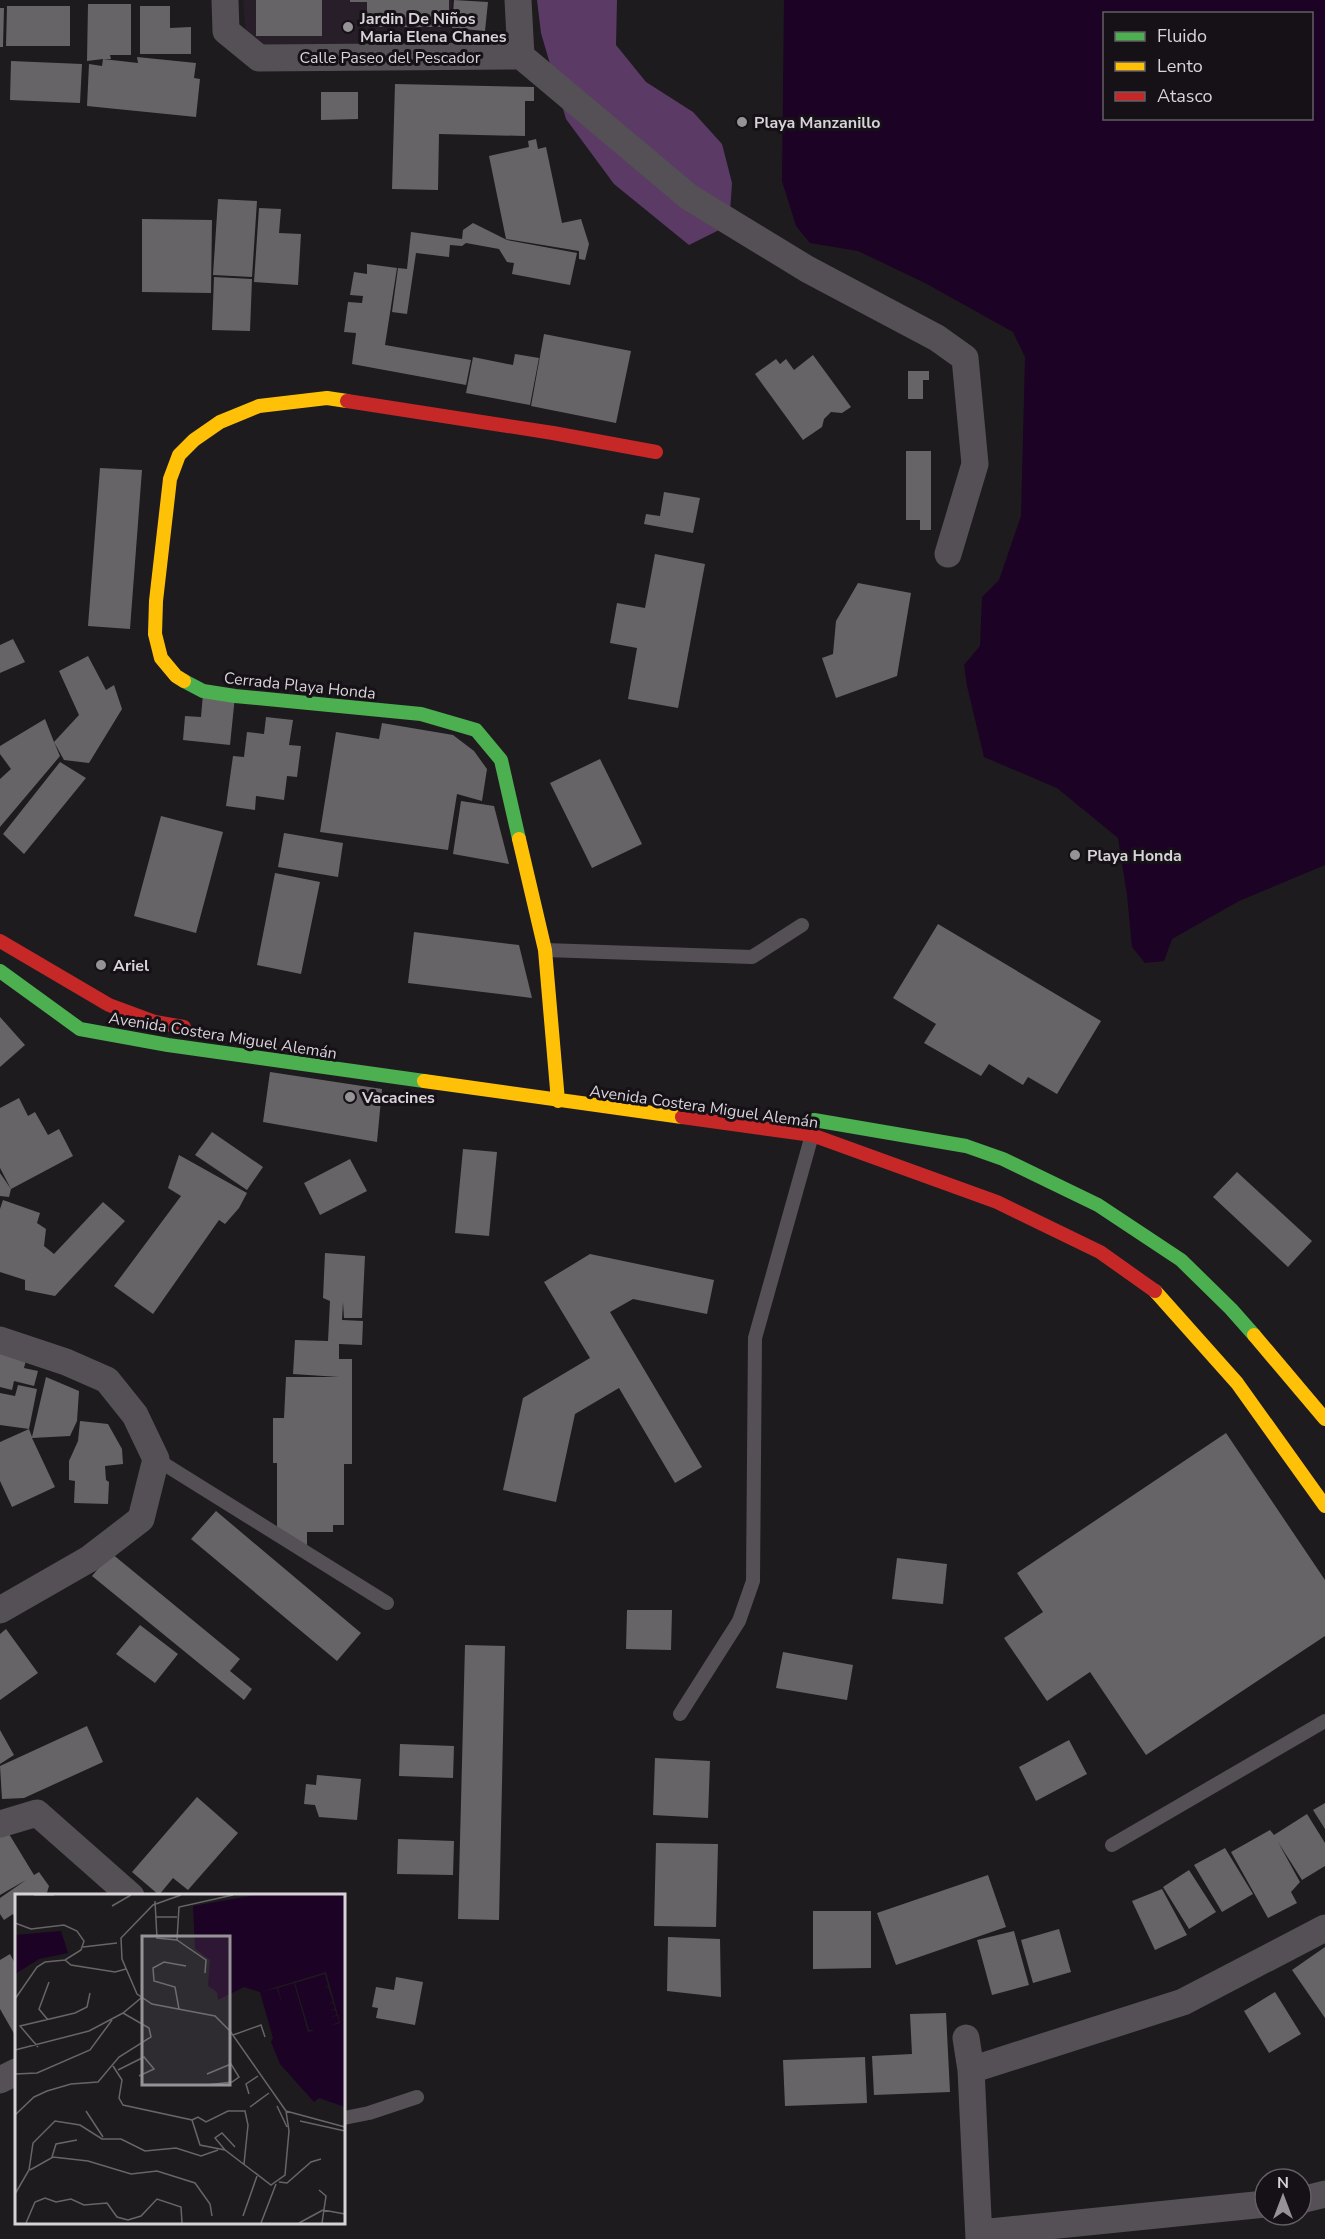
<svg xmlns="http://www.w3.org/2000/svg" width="1325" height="2239" viewBox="0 0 1325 2239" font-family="'Nunito Sans',sans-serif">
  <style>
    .built { fill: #271e29 }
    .forest { fill: #5b3a65 }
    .water { fill: #1c0224; fill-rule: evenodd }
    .building { fill: #676468 }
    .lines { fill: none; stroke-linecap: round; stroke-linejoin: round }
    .lane { stroke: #545056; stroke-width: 14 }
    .street { stroke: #545056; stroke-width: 27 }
    .fast { stroke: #4caf50; stroke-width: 14 }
    .slow { stroke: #ffc107; stroke-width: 14 }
    .jam { stroke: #c62828; stroke-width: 14 }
    .poi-dot { fill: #969397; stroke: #161017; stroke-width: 2 }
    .labels { text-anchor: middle; stroke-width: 6; stroke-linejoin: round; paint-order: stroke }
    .poi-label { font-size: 16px; font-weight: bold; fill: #d7d3d8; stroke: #161017; text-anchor: start }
    .street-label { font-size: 16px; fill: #d7d3d8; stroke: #161017 }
    .inset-road { fill: none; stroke: #686569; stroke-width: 1.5 }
    .view { fill: #969397; fill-opacity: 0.15; stroke: #969397; stroke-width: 3 }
    .inset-edge { fill: none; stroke: #d7d3d8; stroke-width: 3 }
  </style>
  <rect width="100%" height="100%" fill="#1e1b1f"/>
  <!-- built -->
  <path class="built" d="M243,0H452L451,24L454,48L263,52L246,36Z"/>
  <!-- forest -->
  <path class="forest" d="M537,0H617L616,45L646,82L693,112L722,144L732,183L730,212L721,229L689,245L614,184L566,119L541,33Z"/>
  <!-- water -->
  <path class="water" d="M784,0H1325V865L1239,901L1172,939L1164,961L1145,963L1132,947L1127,895L1118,838L1057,788L984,757L967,686L964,665L980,646L982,597L999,580L1021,516L1025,357L1013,332L925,283L858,251L810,243L796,226L782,181ZM1104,14H1312V118H1104Z"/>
  <!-- building -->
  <path class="building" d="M256,0H322V36H256Z
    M350,0H449V27H367V2H350Z
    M454,0L488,2L485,31L452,28Z
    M88,4H131V55H110L111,59H103L138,63L137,57L196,63L194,78L200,79L196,117L87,106L89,64L102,66L103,59L87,61Z
    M7,6H70V46H6Z
    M140,6H170V28L191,27V54H140Z
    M0,8H4L3,47H0Z
    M11,61L82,64L80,103L10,100Z
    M395,84L534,87V101H525V136L439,134L438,190L392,189Z
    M321,92H358V119L321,120Z
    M536,139L538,149L546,147L562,223L581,219L589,244L585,260L579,259V251L506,239L489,156L529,147L528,141Z
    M218,199L257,201L252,277L213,275Z
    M259,208L281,209L279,233L301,234L298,285L254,282Z
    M142,219L212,220L211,293L142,292Z
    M473,223L507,240L577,253L570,285L512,274L514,263L507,262L499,249L466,243L462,246L450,245L449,257L416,253L407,314L392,312L398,268L407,269L411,232L462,239L463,230Z
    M367,264L397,268L385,345L471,360L466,385L352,364L356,333L344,332L348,302L362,303L363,296L350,295L354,272L367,274Z
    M214,277L252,279L250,331L212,330Z
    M544,334L631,351L616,423L531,406Z
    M515,354L539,358L530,405L466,393L473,357L513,365Z
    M813,355L851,407L842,413L831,412L824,419L822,427L803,440L755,374L776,359L780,364L786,359L794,370Z
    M908,371H929V380H923V399H908Z
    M906,451H931V530H920V520H906Z
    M100,468L142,470L130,629L88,626Z
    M664,492L700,498L693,533L644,524L646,514L660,516Z
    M655,554L705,564L678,708L628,699L637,648L610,643L617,603L645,608Z
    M858,583L911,593L897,676L836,698L822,658L833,654L836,621Z
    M13,639L25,662L0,673V645Z
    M88,656L106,690L114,685L122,709L89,763L64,760L54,742L60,756L0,827V779L11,769L0,754V746L45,719L54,742L79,715L59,671Z
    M203,694L235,696L230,745L183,740L185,716L201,717Z
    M266,717L293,720L289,745L301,746L297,777L287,776L284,800L256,796L255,810L226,806L233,756L244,757L247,732L264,734Z
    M382,723L453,735L474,751L487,769L482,801L457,794L448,850L320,832L336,732L379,739Z
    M600,759L642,844L592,868L550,783Z
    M60,762L86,778L24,854L3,834Z
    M461,801L494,806L509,864L453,854Z
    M161,816L223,832L196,933L134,916Z
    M284,833L343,843L338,877L278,867Z
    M275,873L320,882L301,974L257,965Z
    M938,924L1101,1021L1057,1094L1028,1077L1023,1085L989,1064L981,1076L924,1043L936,1024L893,998Z
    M414,932L519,945L532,998L408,983Z
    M0,1017L25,1045L0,1067Z
    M270,1072L382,1089L377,1142L263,1122Z
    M19,1098L28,1116L35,1112L48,1135L59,1129L73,1156L11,1189L9,1197L0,1196V1173L11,1189L0,1168V1108Z
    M212,1132L263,1167L247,1190L195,1155Z
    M463,1149L497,1152L489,1236L455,1233Z
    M179,1155L247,1193L239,1208L225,1224L219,1220L153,1314L114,1286L181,1196L168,1188Z
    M350,1159L367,1191L320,1215L304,1183Z
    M1237,1172L1312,1241L1288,1267L1213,1197Z
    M3,1200L40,1213L37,1223L46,1229L44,1246L54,1254L103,1202L125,1221L55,1296L25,1290V1280L0,1272V1209Z
    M325,1253L365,1256L362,1318H344L343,1302L342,1320L363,1321L362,1345L339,1344V1359H352V1464H344V1525H333V1532H307V1546L277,1528V1463H273V1418H284L286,1377H339L293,1374L295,1340L328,1341L330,1301L323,1298Z
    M590,1254L714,1280L707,1314L633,1299L610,1312L702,1467L675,1483L619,1388L575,1414L556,1502L503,1490L523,1398L590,1358L544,1282Z
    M0,1350L27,1356L24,1368L38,1371L34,1386L14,1381L12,1390L0,1387Z
    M46,1377L79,1391L77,1421L70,1436L32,1438L55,1487L12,1507L0,1481V1442L29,1429L0,1425V1393L15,1396L18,1385L37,1389L29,1429L32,1437Z
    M80,1421L108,1424L122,1449L123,1464L105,1466L106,1480L109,1482L108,1504L74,1503L75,1481L69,1480V1461L78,1441Z
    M1226,1433L1325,1580V1636L1146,1755L1090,1672L1047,1701L1004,1638L1043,1612L1017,1573Z
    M216,1511L361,1633L337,1661L191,1539Z
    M111,1553L240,1659L230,1671L252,1689L244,1700L92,1576Z
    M897,1558L947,1564L943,1604L892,1599Z
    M627,1610H672L671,1650L626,1649Z
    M140,1625L178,1654L155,1683L116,1654Z
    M6,1629L38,1673L0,1700V1634Z
    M465,1645L505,1646L499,1920L458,1919Z
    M783,1652L853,1665L847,1700L776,1688Z
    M87,1726L103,1762L24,1798L2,1799L0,1766Z
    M0,1730L14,1755L0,1764Z
    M1069,1740L1087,1774L1036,1801L1019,1767Z
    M400,1744L454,1746L453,1778L399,1776Z
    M655,1758L710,1761L708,1818L653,1815Z
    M317,1775L361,1779L357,1820L319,1817L315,1805L304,1804L306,1784L316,1785Z
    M197,1797L238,1833L188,1890L173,1878L159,1895L132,1872Z
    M1325,1803V1829L1313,1810Z
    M1307,1814L1325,1843V1866L1302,1880L1278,1842L1300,1882L1291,1892L1297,1903L1268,1918L1231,1852L1270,1830L1274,1835Z
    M6,1829L34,1875L39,1872L49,1886L46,1896H16V1919L13,1914L4,1920L0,1914V1898L26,1880L0,1895V1833Z
    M398,1839L454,1841L453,1875L397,1874Z
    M656,1843L718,1844L716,1927L654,1926Z
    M1225,1848L1253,1894L1222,1912L1194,1865Z
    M1189,1870L1216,1912L1189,1929L1163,1887Z
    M988,1875L1006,1927L896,1965L877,1913Z
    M1162,1889L1187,1935L1155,1950L1132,1901Z
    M813,1911H871V1968L813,1969Z
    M1059,1929L1071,1972L1033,1983L1021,1940Z
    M1014,1931L1029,1985L992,1995L977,1940Z
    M668,1937L720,1939L721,1997L667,1991Z
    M1325,1947V2018L1292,1970Z
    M10,1954L16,1965V2037L0,2009V1960Z
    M396,1977L423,1982L415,2025L376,2018L378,2008L372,2007L376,1987L394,1990Z
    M1275,1992L1301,2034L1269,2053L1244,2011Z
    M946,2013L950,2092L874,2095L872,2056L912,2054L910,2014Z
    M865,2057L867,2103L785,2106L783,2060Z"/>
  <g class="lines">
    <!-- lane -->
    <path class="lane" d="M545,950L752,957L802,925
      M156,1459L387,1603
      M680,1714L739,1621L753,1581L755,1338L812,1135
      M1112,1845L1325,1721
      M344,2118L369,2113L417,2097"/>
    <!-- street -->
    <path class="street" d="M225,0L226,31L259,58L521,56
      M518,0L521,56
      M521,56L689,197L807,269L937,338L965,358L975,464L948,554
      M0,1340L66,1362L107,1380L135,1415L156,1459L141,1519L89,1559L0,1610
      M0,1824L37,1813L131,1896
      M966,2038L971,2070L979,2239
      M971,2070L1183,2002L1325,1928
      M0,2080L16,2072
      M1301,2200L1325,2194
      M980,2233L1265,2204"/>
    <!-- fast -->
    <path class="fast" d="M184,681L203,691L235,696L421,714L476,730L501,760L519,839
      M0,971L80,1029L168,1045L424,1081
      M814,1120L966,1146L1003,1159L1098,1205L1181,1260L1231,1309L1254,1335"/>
    <!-- slow -->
    <path class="slow" d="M184,681L176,676L161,658L155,634L156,601L170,479L179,455L194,440L220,422L259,406L327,398L347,401
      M519,839L545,950L558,1101
      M424,1081L682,1117
      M1155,1291L1237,1383L1325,1506
      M1254,1335L1325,1419"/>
    <!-- jam -->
    <path class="jam" d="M347,401L553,433L656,452
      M0,941L109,1005L155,1022L184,1027
      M682,1117L812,1135L997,1202L1100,1252L1155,1291"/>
  </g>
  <!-- markers -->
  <g class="poi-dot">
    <circle cx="348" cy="27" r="6"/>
    <circle cx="742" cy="122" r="6"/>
    <circle cx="1075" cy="855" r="6"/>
    <circle cx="101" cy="965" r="6"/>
    <circle cx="350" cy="1097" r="6"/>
  </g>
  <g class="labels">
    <!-- poi labels -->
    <g class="poi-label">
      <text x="360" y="24">Jardin De Niños<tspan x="360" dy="18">Maria Elena Chanes</tspan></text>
      <text x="754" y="128">Playa Manzanillo</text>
      <text x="1087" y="861">Playa Honda</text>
      <text x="113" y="971">Ariel</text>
      <text x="362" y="1103">Vacacines</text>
    </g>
    <!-- street labels -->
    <g class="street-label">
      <text x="390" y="63">Calle Paseo del Pescador</text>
      <text transform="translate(300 685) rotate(6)" y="6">Cerrada Playa Honda</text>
      <text transform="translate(223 1035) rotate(9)" y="6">Avenida Costera Miguel Alemán</text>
      <text transform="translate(704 1106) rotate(8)" y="6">Avenida Costera Miguel Alemán</text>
    </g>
  </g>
  <!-- overview -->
  <g transform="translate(15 1894)">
    <rect width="330" height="330" fill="#1e1b1f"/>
    <path d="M241,1H330V213L304,204L299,208L265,170L256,148L258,144L245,98L229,93L203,106L202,98L193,92L195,66L180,55L178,12ZM46,37L53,59L24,65L0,80V41Z" fill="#1c0224"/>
    <path d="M311,78L325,129L315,132L324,128L322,122L315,123L322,121L320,116L314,117L320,115L318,109L312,111L318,108L313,93L307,94L313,92L310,80L280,89L294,136H300L293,138L279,89L263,94L268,113L262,94L245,98Z" fill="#1e1b1f"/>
    <path class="inset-road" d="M19,1H39M166,1L138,11L106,44L107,65L122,100L137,110L200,122L215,137L271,217L330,233M140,7L142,44L162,46M97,12L116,1M141,23H162M0,29L16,35L49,31L62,37L69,47L66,56L50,66L30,68L22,73L0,105M162,46L164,13L218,1M162,46L191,66L190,79M68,53L102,49M50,66L56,71L100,78L111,75M164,115L160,93L139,87L138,74L149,68L171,72M33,126L24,115L34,88M218,141L246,131L250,143M23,153L5,132L60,119L72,113L75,99M0,156L74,137L108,119L126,104M98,172L107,186L104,204L108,211L177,226L185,251L210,256L256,291L270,281L274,237L271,217M103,176L129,163L139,175L124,182M0,180L22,179L75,156L97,126M192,180L216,170L224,183L217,188L192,191M234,200L231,190L243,182M262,212L272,233M235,213L254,199M71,217L88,243M0,221L19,203L32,197L56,190L83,188L104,163L136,143L134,134L108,119M177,226L183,223L191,228L213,217H230L233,231L229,270M285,227L330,237M210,256L200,244L207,239L220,253M37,263L41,250L62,246M15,276L38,263L73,267L116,280L142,277L180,289L195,310L197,322M264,288L272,289L296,268L306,265M304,296L311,302L307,329M0,300L14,276L18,249L40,227L65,231L87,245H106L130,257L161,254L186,262L203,256M308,316L330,320M228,322L242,282M11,329L20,308L30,304L41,308L56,305L69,311L92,309L102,323L113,326L126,322L142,305L166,313L167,329M246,329L261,290M284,329L308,316"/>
    <path class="view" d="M127,42H215V191H127Z"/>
    <rect width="330" height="330" class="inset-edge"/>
  </g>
  <!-- legend -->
  <rect x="1103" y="12" width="210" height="108" fill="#161017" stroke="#635e64" stroke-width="1.5"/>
  <rect x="1115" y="32" width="30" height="9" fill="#4caf50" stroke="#635e64" stroke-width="1.5"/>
  <text x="1157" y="42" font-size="18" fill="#d7d3d8">Fluido</text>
  <rect x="1115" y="62" width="30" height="9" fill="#ffc107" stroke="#635e64" stroke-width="1.5"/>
  <text x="1157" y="72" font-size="18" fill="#d7d3d8">Lento</text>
  <rect x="1115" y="92" width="30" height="9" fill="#c62828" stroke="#635e64" stroke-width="1.5"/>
  <text x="1157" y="102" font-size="18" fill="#d7d3d8">Atasco</text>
  <!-- north arrow -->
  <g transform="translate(1283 2197)"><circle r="28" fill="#161017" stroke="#635e64" stroke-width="1.5"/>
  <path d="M0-4.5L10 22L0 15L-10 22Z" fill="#969397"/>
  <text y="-9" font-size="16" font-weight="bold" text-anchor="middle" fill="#d7d3d8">N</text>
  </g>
</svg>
